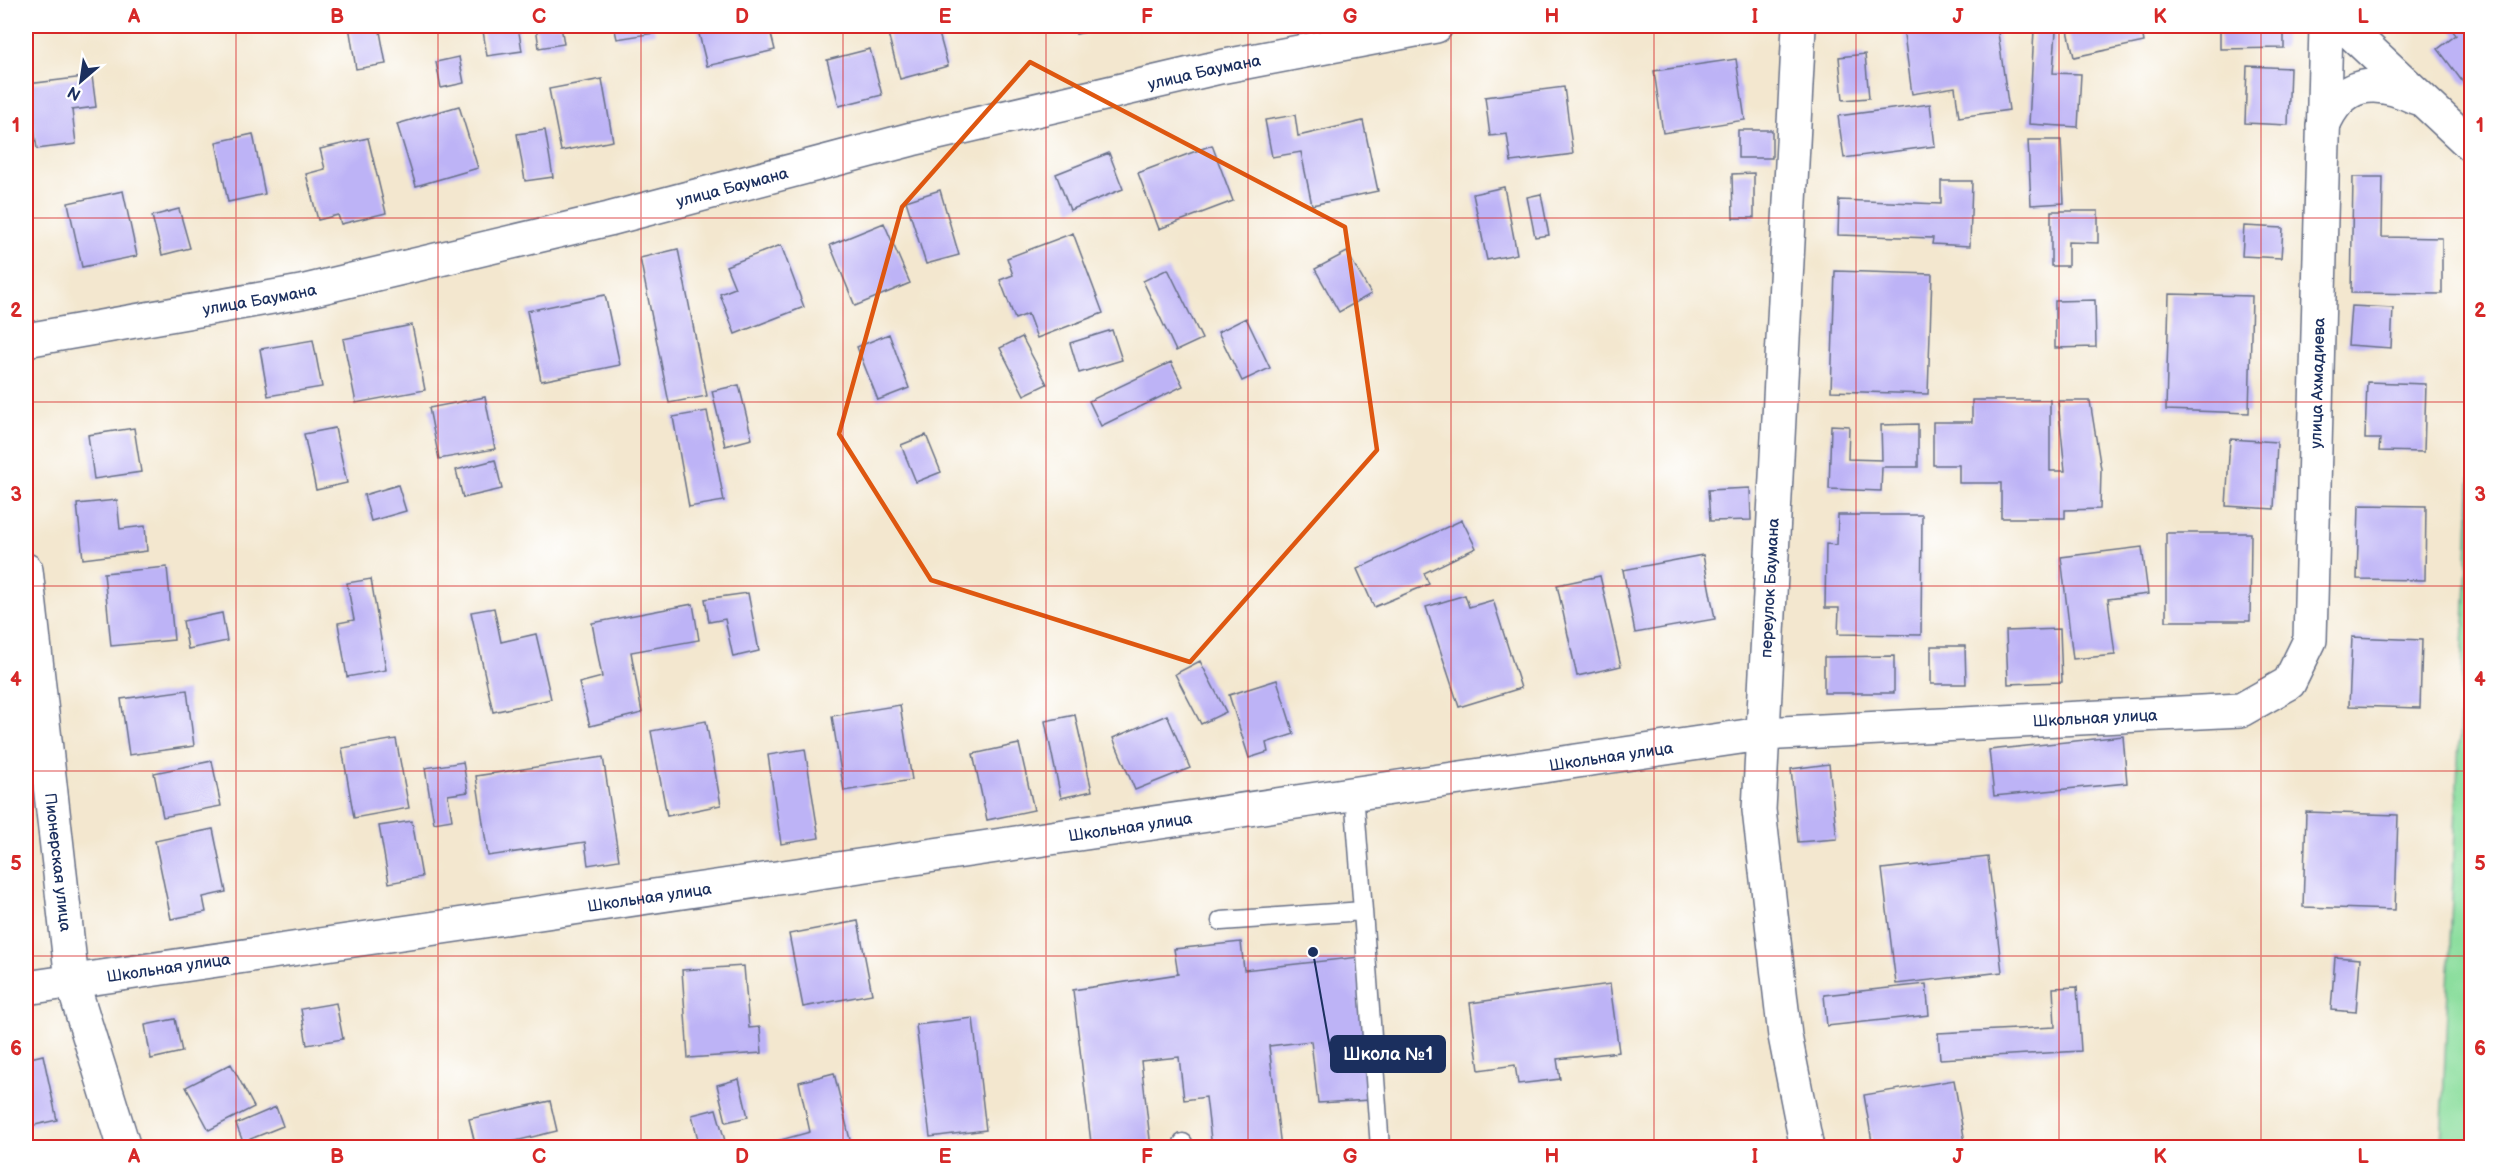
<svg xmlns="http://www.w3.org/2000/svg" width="2497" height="1173" viewBox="0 0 2497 1173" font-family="'Balsamiq Sans',sans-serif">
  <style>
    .green { fill: #8cde9e; stroke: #54867e; stroke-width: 1.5 }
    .building { fill: #bdb3f6 }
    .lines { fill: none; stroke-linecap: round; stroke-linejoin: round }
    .service-casing { stroke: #676f86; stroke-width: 21 }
    .minor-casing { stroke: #676f86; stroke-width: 36 }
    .service { stroke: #fff; stroke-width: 18 }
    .minor { stroke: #fff; stroke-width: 33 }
    .marked { fill: none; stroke: #de5710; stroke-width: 4.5; stroke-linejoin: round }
    .grid { fill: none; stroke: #d62828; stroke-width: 1.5; stroke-opacity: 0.55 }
    .labels { text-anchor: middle; stroke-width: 4.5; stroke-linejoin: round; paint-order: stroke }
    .street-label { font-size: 16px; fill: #1b2f5e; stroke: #fff }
    .leader { fill: none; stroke: #1b2f5e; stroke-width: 2 }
    .callout-dot { fill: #1b2f5e; stroke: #fff; stroke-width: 2 }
    .callout { fill: #1b2f5e; stroke: #1b2f5e; stroke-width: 2 }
    .callout-label { font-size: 18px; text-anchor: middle; font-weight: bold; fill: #fff }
    .neatline { fill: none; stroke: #d62828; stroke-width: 2 }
    .grid-label { font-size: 20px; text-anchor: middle; font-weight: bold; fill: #d62828 }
  </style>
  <rect width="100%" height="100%" fill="#fff"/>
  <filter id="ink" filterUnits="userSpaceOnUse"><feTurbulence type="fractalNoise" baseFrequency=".0167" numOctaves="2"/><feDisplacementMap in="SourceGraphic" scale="12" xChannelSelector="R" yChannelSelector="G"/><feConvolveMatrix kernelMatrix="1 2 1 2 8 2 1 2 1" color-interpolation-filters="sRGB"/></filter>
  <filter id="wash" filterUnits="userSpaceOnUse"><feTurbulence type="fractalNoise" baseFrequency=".008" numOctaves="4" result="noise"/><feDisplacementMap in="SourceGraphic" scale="24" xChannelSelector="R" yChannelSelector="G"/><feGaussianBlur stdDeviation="1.35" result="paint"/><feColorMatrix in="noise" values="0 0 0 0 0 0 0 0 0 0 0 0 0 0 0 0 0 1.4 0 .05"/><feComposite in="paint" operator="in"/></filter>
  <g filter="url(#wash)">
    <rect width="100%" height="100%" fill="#f3e7cf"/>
    <!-- green -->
    <path class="green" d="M2471,468L2472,1147L2441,1148V1147Z"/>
    <g id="blocks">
      <!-- building -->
      <path class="building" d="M349,26H379L386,64L356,69Z
        M516,26H518L522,51L487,56L483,31Z
        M536,26H561L564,44L539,48Z
        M614,26H653L655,33L617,39Z
        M697,26H769L775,50L707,66Z
        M886,26H937L948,66L900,79Z
        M1074,26H1101V29L1076,34Z
        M1915,26H1997L2009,110L1959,117L1955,87L1912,94L1903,27Z
        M2067,26H2141L2144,42L2074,57Z
        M2220,26H2284V48L2220,49Z
        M2449,26H2472V81L2465,85L2438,49L2456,35Z
        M2034,30L2056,31L2053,73L2081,74L2078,127L2029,124Z
        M870,49L882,95L839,106L827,60Z
        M1865,54L1869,98L1843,100L1839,57Z
        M459,57L464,83L441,88L436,62Z
        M1736,59L1745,120L1663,133L1654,71Z
        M2247,66L2290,68L2288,125L2245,123Z
        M92,76L96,107L72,110L76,144L37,149L28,84Z
        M602,79L613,141L561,151L549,89Z
        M1564,87L1573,154L1511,162L1507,134L1490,136L1485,97Z
        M1930,104L1935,146L1844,158L1838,116Z
        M459,106L478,168L416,186L397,124Z
        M1295,115L1298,136L1363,121L1378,191L1312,205L1301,152L1272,157L1265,120Z
        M545,130L553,177L525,181L517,134Z
        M1738,130H1772V158H1738Z
        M253,134L265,194L228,202L216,142Z
        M368,138L386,213L341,224L338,215L318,220L306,174L325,169L320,149Z
        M2028,140H2061L2064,203L2031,205Z
        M1212,145L1233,201L1159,229L1138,173Z
        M1109,153L1123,189L1070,210L1056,174Z
        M1754,173V218H1733L1732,174Z
        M2353,177H2383L2382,237L2442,238V294L2351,293Z
        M1941,181H1972L1970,246L1932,244L1933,238L1838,235L1839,200L1941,204Z
        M1504,187L1517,254L1487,260L1473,194Z
        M940,190L959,255L926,264L906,201Z
        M123,191L137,256L82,267L68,203Z
        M1541,194L1549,235L1535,237L1527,197Z
        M179,209L190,248L162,255L152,216Z
        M2051,211H2098V243L2068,242V266H2051Z
        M884,223L910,283L855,306L830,245Z
        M2244,226L2283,228L2281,258L2242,256Z
        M1073,233L1103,313L1037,338L1028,314L1015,319L1000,280L1013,275L1007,258Z
        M781,245L804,307L735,334L720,294L735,288L726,266Z
        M678,249L707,396L669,403L640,258Z
        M1347,252L1371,294L1339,312L1315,269Z
        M1168,269L1202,339L1176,351L1143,281Z
        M1835,271L1932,274L1928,394L1831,391Z
        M2169,294L2252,296L2249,413L2166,410Z
        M605,295L620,365L541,381L527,311Z
        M2095,300L2096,347L2055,348V301Z
        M2351,306L2393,308L2391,348L2348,345Z
        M1246,318L1270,368L1242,381L1218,332Z
        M412,325L425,390L356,403L343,339Z
        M1112,330L1122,360L1079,373L1070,343Z
        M889,334L909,388L878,400L857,347Z
        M1022,337L1047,384L1024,395L1000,348Z
        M313,340L322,387L268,396L260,349Z
        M1171,362L1183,386L1101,426L1089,401Z
        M2367,382L2426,384L2424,452L2379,451L2380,439H2365Z
        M739,385L752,439L725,446L712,391Z
        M485,397L495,449L439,459L429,408Z
        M1972,400H2050V471H2065L2058,401H2090L2101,469L2100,509L2065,510V518H2001V483H1959V465H1933V422H1972Z
        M707,411L724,501L689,507L673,417Z
        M1918,424V467H1882L1881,491L1829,489L1831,425L1849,426L1848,459L1882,460L1881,425Z
        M134,428L141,472L94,479L88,435Z
        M335,428L347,483L316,490L304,434Z
        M926,435L941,472L916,482L901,445Z
        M2230,439L2277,442L2274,509L2226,506Z
        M495,460L502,489L463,498L456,470Z
        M398,485L406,511L371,521L364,495Z
        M1750,488L1751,520L1710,521L1708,490Z
        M117,500L120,529L145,526L147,551L83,559L77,504Z
        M2359,505L2426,506L2425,580L2357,579Z
        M1838,515H1922L1921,635L1838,634L1839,608H1825L1826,544L1837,545Z
        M1462,520L1476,548L1424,573L1429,584L1374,607L1357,569Z
        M2166,533H2251L2250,621H2166Z
        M2142,547L2148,594L2108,599L2115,655L2073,659L2061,557Z
        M1703,555L1715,619L1635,633L1623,570Z
        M167,567L174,640L111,646L104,573Z
        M1600,576L1621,666L1577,676L1557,585Z
        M371,579L386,670L347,677L338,623L354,620L347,583Z
        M748,593L759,651L733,657L725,619L709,622L705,599Z
        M1465,595L1469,607L1493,600L1521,688L1459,707L1426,607Z
        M693,604L699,640L631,652L642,713L590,726L579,683L602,677L592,623Z
        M494,608L501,642L536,634L551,699L493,712L471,612Z
        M222,613L227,641L188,649L183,621Z
        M2060,629L2062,682L2008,684L2006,631Z
        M2352,637L2422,640L2420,708L2349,706Z
        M1931,646H1965L1966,684H1931Z
        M1894,656V693H1824V657Z
        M1200,661L1226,712L1201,724L1175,674Z
        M1277,680L1294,734L1266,743L1268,752L1249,758L1229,695Z
        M187,690L194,746L129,755L121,699Z
        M900,705L912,780L844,791L832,716Z
        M1075,715L1092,791L1061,798L1045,721Z
        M1167,715L1190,768L1135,790L1113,738Z
        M706,721L721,805L667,816L651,731Z
        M2123,736L2127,783L1994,796L1989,750Z
        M396,739L409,808L354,818L342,748Z
        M1019,744L1034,810L987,820L973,754Z
        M805,749L819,838L781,844L768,755Z
        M603,757L619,860L588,865L585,842L488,856L476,776Z
        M212,761L221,806L163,817L154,773Z
        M463,762L468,792L448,795L452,820L434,823L425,768Z
        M1829,764L1837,839L1798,842L1791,769Z
        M2306,812L2398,815L2395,910L2303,907Z
        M412,821L422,877L389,883L379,826Z
        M213,829L226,892L203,897L206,912L171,919L155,841Z
        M1988,857L2002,972L1896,984L1882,869Z
        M858,921L872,994L803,1007L789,934Z
        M1241,942L1244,970L1359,957L1371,1100L1318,1103L1311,1041L1269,1046L1281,1148H1212L1206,1097L1184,1100L1179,1057L1141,1061L1151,1148H1070L1091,1143L1073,990L1178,974L1174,949Z
        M2335,957L2360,959L2356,1012L2331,1010Z
        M744,966L749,1028L760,1027L762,1053L688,1058L682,970Z
        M1610,984L1619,1052L1557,1059L1560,1079L1518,1084L1515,1065L1479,1070L1470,1003Z
        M1926,984L1929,1015L1827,1026L1824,995Z
        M2077,987L2081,1051L1940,1059L1938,1033L2055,1027L2053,988Z
        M336,1003L343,1039L307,1045L301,1009Z
        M973,1018L986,1130L930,1137L916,1025Z
        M175,1019L182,1052L151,1059L145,1025Z
        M43,1055L57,1120L26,1127V1059Z
        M231,1064L254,1107L209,1130L186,1087Z
        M834,1073L852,1148H751L810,1132L799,1082Z
        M739,1079L748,1117L726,1122L717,1085Z
        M1954,1080L1966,1148H1873L1864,1095Z
        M550,1101L557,1131L487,1148H476L469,1119Z
        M276,1107L283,1126L243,1142L236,1124Z
        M716,1109L727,1148H700L692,1115Z"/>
    </g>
  </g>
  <g filter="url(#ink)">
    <use href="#blocks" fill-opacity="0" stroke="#676f86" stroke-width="1.5"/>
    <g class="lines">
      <!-- service casing -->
      <g class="service-casing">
        <path id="service" d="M1354,793L1363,911
          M1221,921L1363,911L1380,1148
          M1183,1143V1148"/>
      </g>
      <!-- minor casing -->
      <g class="minor-casing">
        <g id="minor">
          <path d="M1799,26L1759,810L1785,1036L1807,1148"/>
          <path d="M2344,26L2472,146"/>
          <path d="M2323,126C2342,80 2375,78 2417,98"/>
          <path id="s1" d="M26,340L301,292L609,219L912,139L1220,67L1436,26"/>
          <path id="s2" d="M26,570L72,981L124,1148"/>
          <path id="s3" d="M26,988L1761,734L2241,710L2289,683L2310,640L2326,26"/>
        </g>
      </g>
      <!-- service -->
      <use href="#service" class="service"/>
      <!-- minor -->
      <use href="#minor" class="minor"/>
    </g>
  </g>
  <!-- marked area -->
  <path class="marked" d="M1030,62L1345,227L1377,450L1190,662L931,580L839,434L902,207Z"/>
  <!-- grid -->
  <path class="grid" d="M236,26V1148M438,26V1148M641,26V1148M843,26V1148M1046,26V1148M1248,26V1148M1451,26V1148M1654,26V1148M1856,26V1148M2059,26V1148M2261,26V1148M26,218H2472M26,402H2472M26,586H2472M26,771H2472M26,956H2472"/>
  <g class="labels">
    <!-- street labels -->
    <g class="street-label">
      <text dy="6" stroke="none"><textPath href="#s1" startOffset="1209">улица Баумана</textPath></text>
      <text dy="6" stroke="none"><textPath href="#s1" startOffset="723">улица Баумана</textPath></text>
      <text dy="6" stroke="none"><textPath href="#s1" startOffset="237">улица Баумана</textPath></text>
      <text dy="6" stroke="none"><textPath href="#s3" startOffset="2594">улица Ахмадиева</textPath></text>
      <text transform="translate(1769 588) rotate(-87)" y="6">переулок Баумана</text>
      <text dy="6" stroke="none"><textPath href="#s3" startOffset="2088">Школьная улица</textPath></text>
      <text dy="6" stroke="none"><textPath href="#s3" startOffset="1602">Школьная улица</textPath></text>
      <text dy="6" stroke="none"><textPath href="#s3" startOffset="1116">Школьная улица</textPath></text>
      <text dy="6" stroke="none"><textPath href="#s2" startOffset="294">Пионерская улица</textPath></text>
      <text dy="6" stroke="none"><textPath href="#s3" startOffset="630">Школьная улица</textPath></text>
      <text dy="6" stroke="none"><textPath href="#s3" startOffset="144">Школьная улица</textPath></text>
    </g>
  </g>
  <!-- callouts -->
  <path class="leader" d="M1313 952L1331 1054"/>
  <circle class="callout-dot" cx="1313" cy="952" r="6"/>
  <rect class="callout" x="1331" y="1036" width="114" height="36" rx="6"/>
  <g class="callout-label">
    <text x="1388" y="1060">Школа №1</text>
  </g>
  <!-- margin -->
  <rect width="2497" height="1173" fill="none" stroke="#fff" stroke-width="66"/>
  <!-- north arrow -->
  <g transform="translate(81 81) rotate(209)" stroke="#ffffff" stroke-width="4.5" paint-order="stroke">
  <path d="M0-4.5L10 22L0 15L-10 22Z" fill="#1b2f5e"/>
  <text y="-9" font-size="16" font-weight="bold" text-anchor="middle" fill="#1b2f5e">N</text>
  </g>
  <rect x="33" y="33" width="2431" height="1107" class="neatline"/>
  <g class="grid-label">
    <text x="134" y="23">A</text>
    <text x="337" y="23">B</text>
    <text x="539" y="23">C</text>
    <text x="742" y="23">D</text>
    <text x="945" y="23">E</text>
    <text x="1147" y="23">F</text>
    <text x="1350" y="23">G</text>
    <text x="1552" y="23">H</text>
    <text x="1755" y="23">I</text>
    <text x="1958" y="23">J</text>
    <text x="2160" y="23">K</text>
    <text x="2363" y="23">L</text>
    <text x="16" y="132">1</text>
    <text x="2480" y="132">1</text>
    <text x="16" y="317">2</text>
    <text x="2480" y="317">2</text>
    <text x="16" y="501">3</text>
    <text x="2480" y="501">3</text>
    <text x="16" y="686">4</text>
    <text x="2480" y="686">4</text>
    <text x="16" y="870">5</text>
    <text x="2480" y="870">5</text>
    <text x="16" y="1055">6</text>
    <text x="2480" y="1055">6</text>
    <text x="134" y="1163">A</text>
    <text x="337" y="1163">B</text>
    <text x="539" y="1163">C</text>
    <text x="742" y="1163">D</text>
    <text x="945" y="1163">E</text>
    <text x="1147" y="1163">F</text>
    <text x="1350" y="1163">G</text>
    <text x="1552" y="1163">H</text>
    <text x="1755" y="1163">I</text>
    <text x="1958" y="1163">J</text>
    <text x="2160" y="1163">K</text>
    <text x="2363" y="1163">L</text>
  </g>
</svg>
